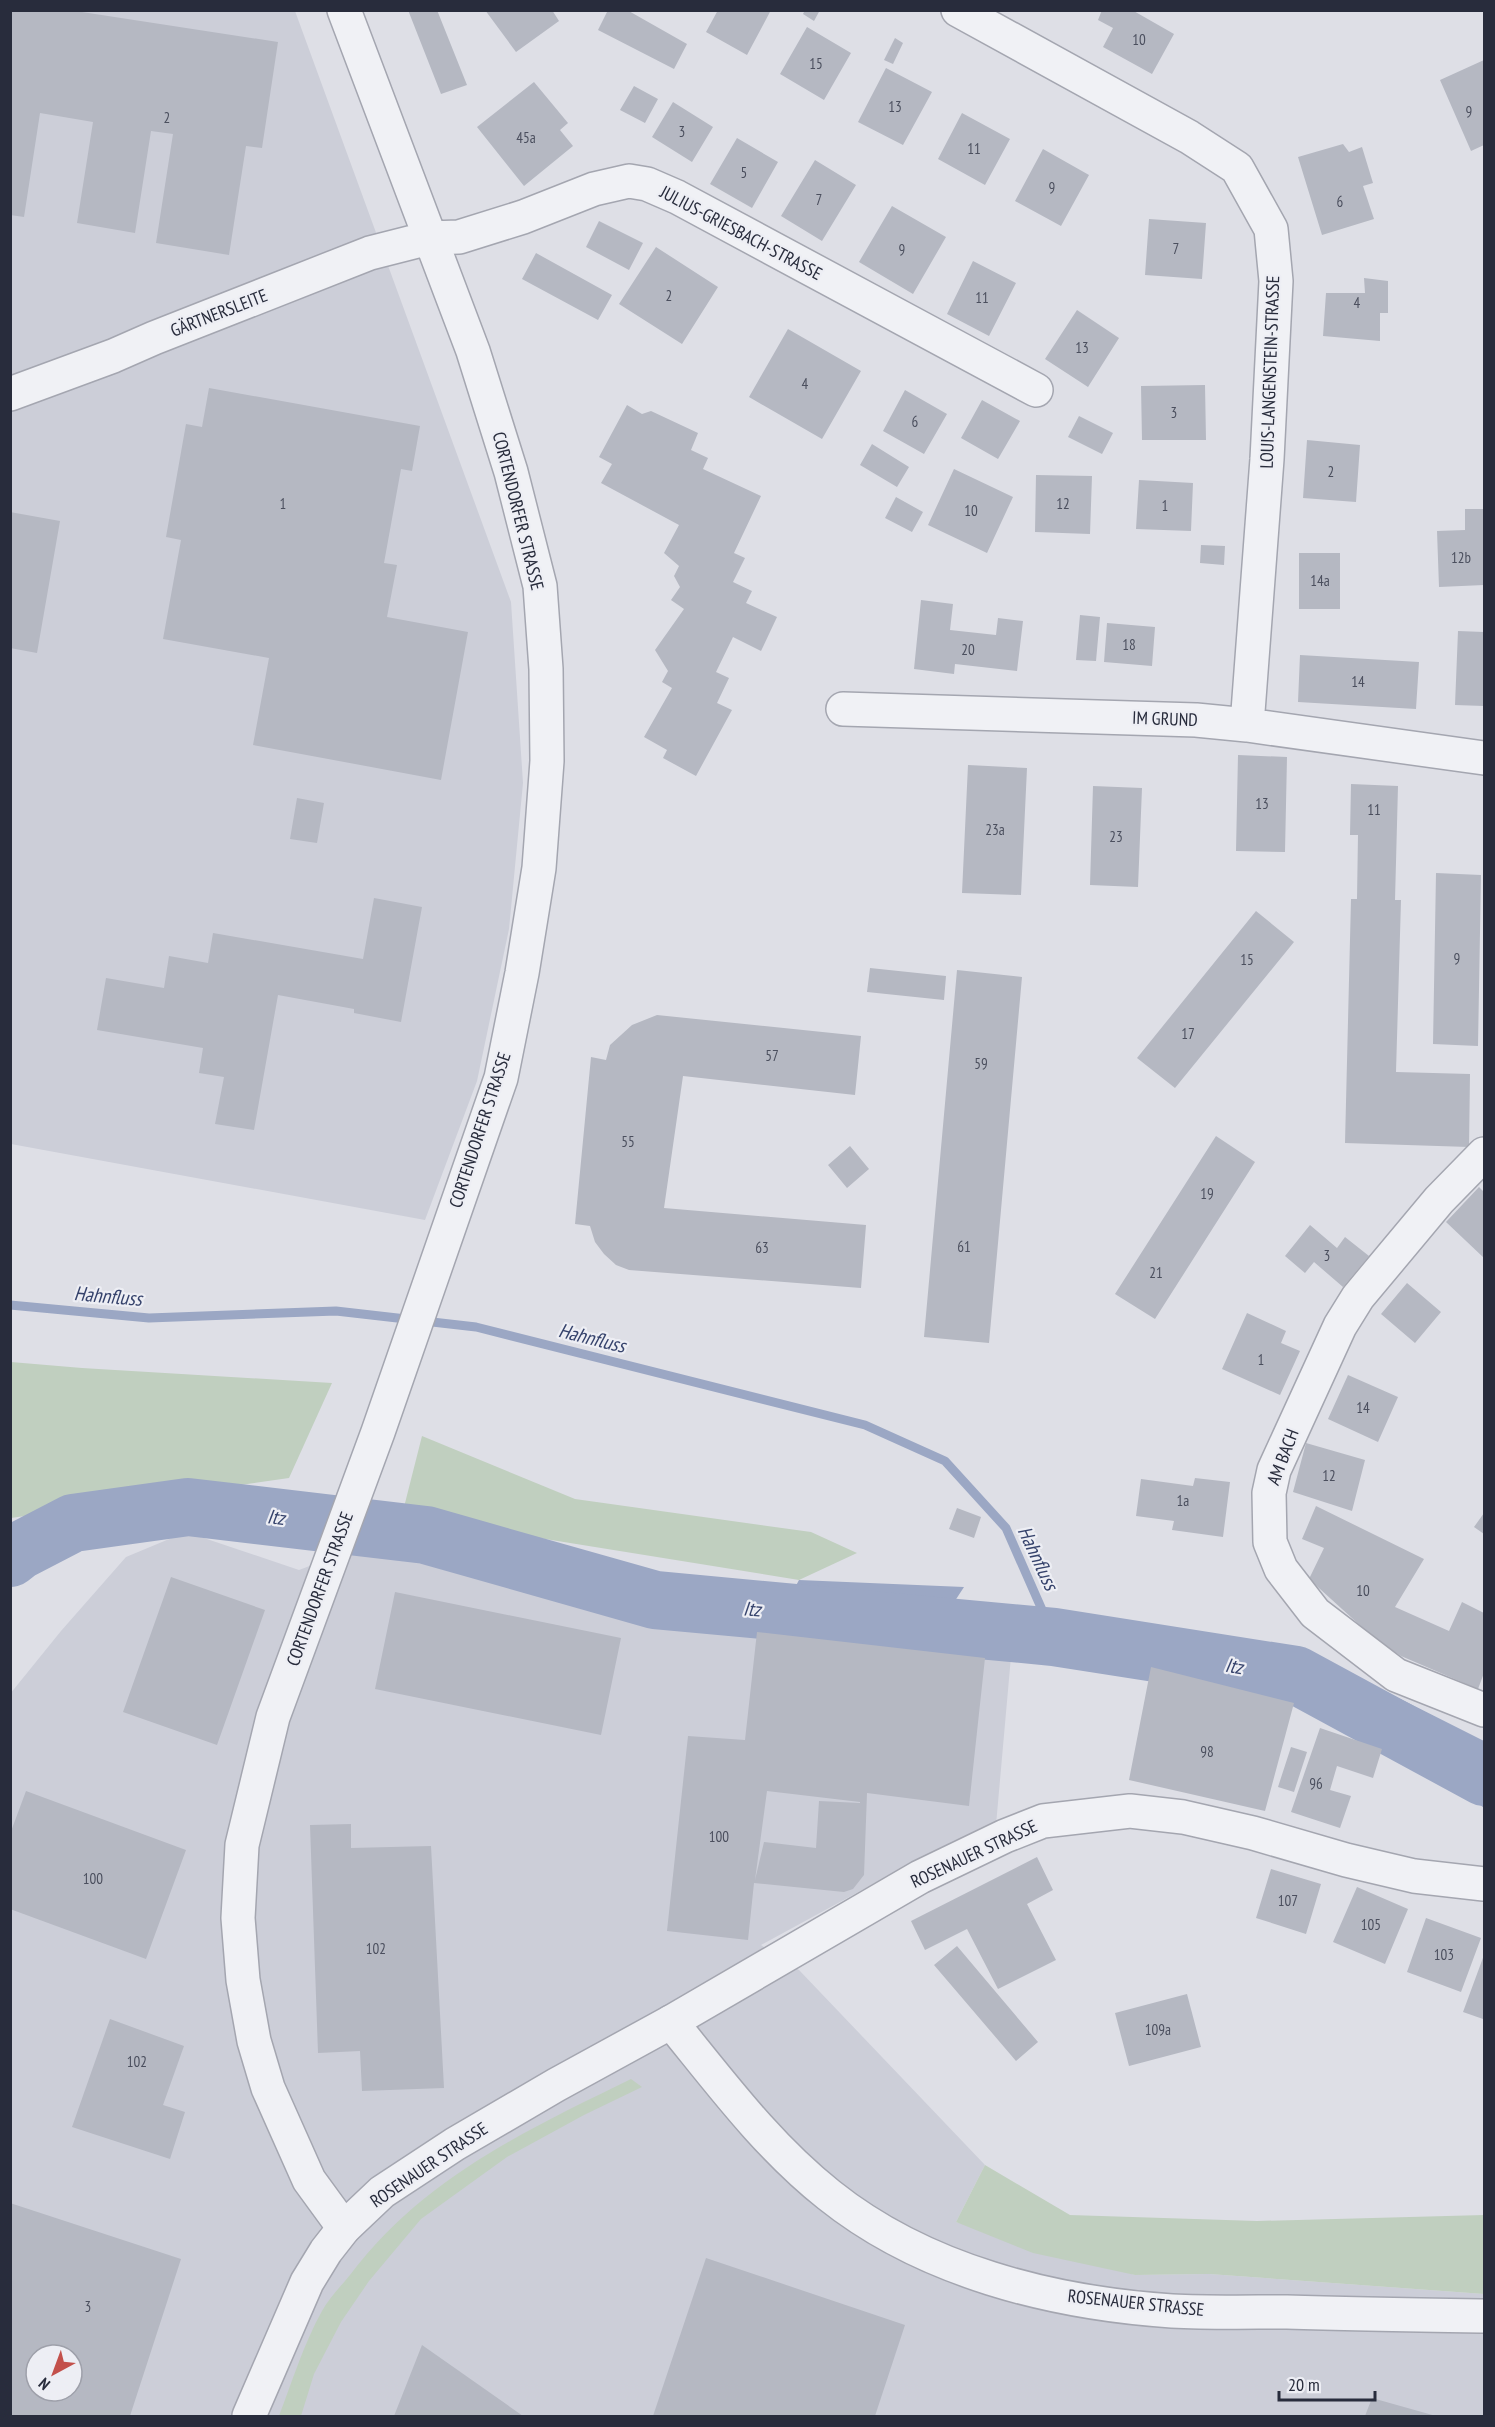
<svg xmlns="http://www.w3.org/2000/svg" width="1495" height="2427" viewBox="0 0 1495 2427" font-family="'PT Sans Narrow',sans-serif">
  <style>
    .built { fill: #ccced8; fill-rule: evenodd }
    .green { fill: #c0cfbf }
    .water { fill: #9ba7c4 }
    .lines { fill: none; stroke-linecap: round; stroke-linejoin: round }
    .stream { stroke: #9ba7c4; stroke-width: 9 }
    .river { stroke: #9ba7c4; stroke-width: 58 }
    .building { fill: #b5b8c2; fill-rule: evenodd }
    .minor-casing { stroke: #a4a6b0; stroke-width: 36 }
    .tertiary-casing { stroke: #a4a6b0; stroke-width: 36 }
    .minor { stroke: #f0f1f5; stroke-width: 33 }
    .tertiary { stroke: #f0f1f5; stroke-width: 33 }
    .labels { text-anchor: middle; stroke-width: 4.5; stroke-linejoin: round; paint-order: stroke }
    .number-label { font-size: 15px; fill: #4b4f5e }
    .street-label { font-size: 18px; fill: #282c3c; stroke: #edeef4 }
    .water-label { font-size: 20px; font-style: italic; fill: #36436c; stroke: #edeef4 }
  </style>
  <rect width="100%" height="100%" fill="#dedfe6"/>
  <!-- built -->
  <path class="built" d="M10,11H295L511,602L523,783L509,929L477,1081L425,1220L11,1144Z
    M186,1532L299,1570L391,1535L1013,1634L996,1825L917,1860L761,1945L799,1970L985,2165L956,2222L1135,2275L1209,2274L1484,2294V2416H11L10,1694L61,1631L126,1557ZM36,2355H72V2391H36Z"/>
  <!-- green -->
  <path class="green" d="M11,1362L82,1368L332,1383L289,1478L11,1518Z
    M422,1436L575,1499L811,1532L857,1553L799,1580L490,1530L403,1511Z
    M631,2079L642,2087L584,2115L507,2157L421,2219L369,2281L341,2322L314,2374L301,2416H279C292,2382 304,2343 322,2311C329,2298 341,2286 350,2275C423,2178 525,2131 631,2079Z
    M985,2165L1070,2215L1257,2221L1484,2215V2294L1209,2274L1135,2275L1033,2253L956,2222Z"/>
  <!-- water -->
  <path class="water" d="M799,1580L964,1587L934,1633L774,1627Z
    M1353,1675L1484,1741V1808L1468,1795L1328,1702L1306,1698Z"/>
  <g class="lines">
    <!-- stream -->
    <path class="stream" d="M10,1305L149,1318L336,1311L476,1327L865,1425L945,1461L1006,1528L1054,1637"/>
    <!-- river -->
    <path class="river" d="M10,1558L19,1551L73,1523L188,1507L426,1535L655,1600L1054,1637L1296,1675L1484,1777"/>
  </g>
  <!-- building -->
  <path class="building" d="M10,10H69L278,42L262,148L246,146L229,255L156,243L173,134L151,131L135,233L77,223L93,122L40,113L24,217L10,215Z
    M408,10H437L467,85L441,94Z
    M485,10H552L559,21L516,52Z
    M608,10H627L687,44L674,69L598,30Z
    M718,10H771L747,55L706,32Z
    M805,10H820L814,21L803,14Z
    M1102,10H1132L1174,34L1152,74L1103,47L1113,28L1098,20Z
    M807,27L851,53L824,100L780,74Z
    M895,38L903,43L893,64L884,60Z
    M1484,60V145L1471,151L1440,80Z
    M886,68L932,92L903,145L858,122Z
    M534,82L568,123L560,130L573,146L524,186L477,127Z
    M634,86L658,99L645,123L620,110Z
    M673,102L713,127L692,162L652,137Z
    M962,113L1010,139L985,185L938,159Z
    M737,138L778,162L752,208L710,184Z
    M1343,144L1349,152L1362,147L1373,183L1363,186L1374,219L1322,235L1298,157Z
    M1043,149L1089,175L1061,226L1015,201Z
    M815,160L856,185L822,241L781,216Z
    M892,206L946,237L913,294L859,262Z
    M1149,219L1206,223L1202,279L1145,275Z
    M599,221L643,243L629,270L586,247Z
    M656,247L718,287L682,344L619,304Z
    M536,253L612,295L598,320L522,279Z
    M973,261L1016,283L989,336L947,314Z
    M1364,278L1388,281V313H1380V341L1323,336L1326,293H1365Z
    M1077,310L1119,338L1088,387L1045,359Z
    M788,329L861,371L822,439L749,397Z
    M1205,385L1206,440H1142L1141,386Z
    M209,388L420,426L412,471L401,469L384,563L397,565L387,617L468,632L441,780L253,745L269,658L163,639L181,540L166,537L186,424L202,427Z
    M905,390L947,414L924,454L883,431Z
    M982,400L1020,421L998,459L961,438Z
    M627,405L642,414L651,411L698,433L691,450L708,458L703,469L761,496L734,553L745,558L733,582L752,591L746,603L777,617L761,651L733,637L716,672L729,678L717,703L732,710L696,776L663,758L667,750L644,737L672,688L662,682L668,671L655,650L684,609L671,600L680,587L674,576L679,566L664,553L679,525L601,483L612,464L599,457Z
    M1079,416L1113,433L1102,454L1068,437Z
    M1307,440L1360,445L1356,502L1303,498Z
    M872,444L909,467L897,487L860,465Z
    M954,469L1013,497L987,553L928,525Z
    M1036,475L1092,476L1090,534L1035,532Z
    M1139,480L1193,483L1191,531L1136,529Z
    M896,497L923,512L912,532L885,518Z
    M1465,509H1484V585L1439,587L1437,531L1465,530Z
    M10,512L60,521L37,653L10,648Z
    M1201,545L1225,546L1224,565L1200,563Z
    M1299,553H1340V609H1299Z
    M921,600L953,604L950,630L996,635L998,618L1023,621L1017,671L955,664L954,674L914,669Z
    M1080,615L1100,617L1096,661L1076,660Z
    M1107,623L1155,627L1152,666L1104,662Z
    M1458,631L1484,632V706L1455,705Z
    M1300,655L1419,662L1416,709L1298,702Z
    M1238,755L1287,757L1285,852L1236,851Z
    M968,765L1027,768L1021,895L962,893Z
    M1351,784L1398,786L1395,900H1401L1396,1072L1470,1074L1469,1147L1345,1143L1351,899H1357L1358,835H1350Z
    M1093,786L1142,788L1138,887L1090,885Z
    M297,798L324,803L317,843L290,839Z
    M1436,873L1481,875L1478,1046L1433,1044Z
    M374,898L422,907L401,1022L354,1013V1009L278,995L254,1130L215,1124L224,1077L199,1073L203,1048L97,1030L106,978L164,988L169,956L208,963L213,933L363,959Z
    M1256,911L1294,942L1175,1088L1137,1058Z
    M870,968L946,976L944,1000L867,992Z
    M957,970L1022,977L989,1343L924,1337Z
    M657,1015L861,1036L855,1095L683,1076L664,1208L866,1225L861,1288L629,1270L616,1265L604,1254L595,1242L590,1226L575,1224L591,1057L606,1060L610,1045L632,1025Z
    M1216,1136L1255,1162L1155,1319L1115,1294Z
    M850,1146L869,1169L847,1188L828,1165Z
    M1479,1187L1484,1192V1258L1446,1222Z
    M1310,1225L1337,1248L1345,1237L1369,1256L1343,1287L1314,1262L1305,1273L1285,1256Z
    M1407,1283L1441,1312L1415,1343L1381,1314Z
    M1247,1313L1286,1331L1281,1343L1300,1351L1280,1395L1222,1369Z
    M1348,1375L1398,1397L1378,1442L1328,1419Z
    M1306,1443L1365,1460L1352,1511L1293,1492Z
    M1195,1478L1230,1482L1223,1537L1172,1530L1174,1521L1136,1516L1141,1479L1193,1486Z
    M1316,1506L1424,1559L1395,1607L1449,1631L1462,1602L1484,1613V1673L1478,1689L1401,1656L1375,1639L1309,1579L1324,1548L1302,1539Z
    M957,1508L981,1517L974,1538L949,1529Z
    M1484,1513V1534L1474,1527Z
    M171,1577L265,1610L217,1745L123,1712Z
    M395,1592L621,1638L601,1735L375,1689Z
    M757,1632L985,1658L969,1806L867,1793L864,1875L853,1889L844,1892L754,1883L748,1940L667,1931L688,1736L745,1740ZM767,1791L860,1802V1803L819,1801L816,1848L764,1842L755,1880Z
    M1151,1667L1294,1703L1265,1811L1129,1780Z
    M1320,1728L1382,1749L1373,1778L1337,1766L1330,1790L1351,1796L1340,1828L1291,1812Z
    M1291,1747L1307,1752L1294,1792L1278,1787Z
    M26,1791L186,1850L146,1959L10,1909V1834Z
    M351,1824V1848L431,1846L444,2088L362,2091L360,2051L318,2053L310,1825Z
    M1037,1857L1053,1890L1027,1904L1056,1960L998,1989L967,1929L925,1950L911,1921Z
    M1271,1869L1321,1884L1306,1934L1256,1918Z
    M1357,1887L1408,1909L1385,1964L1333,1942Z
    M1426,1918L1481,1938L1461,1992L1407,1972Z
    M957,1946L1038,2042L1016,2061L934,1965Z
    M1484,1955V2014L1483,2019L1463,2012Z
    M1187,1994L1201,2047L1129,2066L1115,2013Z
    M110,2019L184,2046L163,2105L185,2112L170,2159L72,2127Z
    M10,2203L181,2259L130,2416H10ZM36,2355H72V2391H36Z
    M706,2258L905,2325L875,2416H653Z
    M422,2345L523,2416H394Z
    M1372,2398L1436,2416H1365Z"/>
  <g class="lines">
    <!-- minor casing -->
    <g class="minor-casing">
      <path id="minor" d="M344,10L473,351L511,472L540,586L546,669L547,761L539,868L522,973L501,1078L378,1432L273,1717L242,1845L238,1918L243,1980L254,2041L268,2088L309,2180L344,2228
        M958,10L1189,137L1237,168L1271,229L1276,281L1267,459L1247,725
        M10,394L113,356L154,338L370,253L429,238L459,237L523,217L594,189L629,181L647,184L677,197L1036,390
        M843,709L1196,720L1247,725L1484,758
        M1484,1154L1439,1200L1358,1297L1340,1326L1274,1470L1269,1493L1270,1542L1281,1569L1315,1613L1396,1675L1484,1710
        M671,2022C720,2082 767,2146 829,2195C924,2271 1052,2303 1172,2311C1210,2313 1249,2312 1287,2312C1353,2314 1419,2315 1484,2316"/>
    </g>
    <!-- tertiary casing -->
    <g class="tertiary-casing">
      <path id="tertiary" d="M249,2416L307,2282L326,2251L344,2228L382,2192L455,2144L556,2085L671,2022L920,1877L1005,1836L1043,1821L1130,1811L1183,1817L1253,1833L1346,1860L1414,1876L1484,1884"/>
    </g>
    <!-- minor -->
    <use href="#minor" class="minor"/>
    <!-- tertiary -->
    <use href="#tertiary" class="tertiary"/>
  </g>
  <g class="labels">
    <!-- number labels -->
    <g class="number-label">
      <text x="1139" y="45">10</text>
      <text x="816" y="69">15</text>
      <text x="895" y="112">13</text>
      <text x="1469" y="117">9</text>
      <text x="167" y="123">2</text>
      <text x="682" y="137">3</text>
      <text x="526" y="143">45a</text>
      <text x="974" y="154">11</text>
      <text x="744" y="178">5</text>
      <text x="1052" y="193">9</text>
      <text x="819" y="205">7</text>
      <text x="1340" y="207">6</text>
      <text x="1176" y="254">7</text>
      <text x="902" y="255">9</text>
      <text x="669" y="301">2</text>
      <text x="982" y="303">11</text>
      <text x="1357" y="308">4</text>
      <text x="1082" y="353">13</text>
      <text x="805" y="389">4</text>
      <text x="1174" y="418">3</text>
      <text x="915" y="427">6</text>
      <text x="1331" y="477">2</text>
      <text x="283" y="509">1</text>
      <text x="1063" y="509">12</text>
      <text x="1165" y="511">1</text>
      <text x="971" y="516">10</text>
      <text x="1461" y="563">12b</text>
      <text x="1320" y="586">14a</text>
      <text x="1129" y="650">18</text>
      <text x="968" y="655">20</text>
      <text x="1358" y="687">14</text>
      <text x="1262" y="809">13</text>
      <text x="1374" y="815">11</text>
      <text x="995" y="835">23a</text>
      <text x="1116" y="842">23</text>
      <text x="1457" y="964">9</text>
      <text x="1247" y="965">15</text>
      <text x="1188" y="1039">17</text>
      <text x="772" y="1061">57</text>
      <text x="981" y="1069">59</text>
      <text x="628" y="1147">55</text>
      <text x="1207" y="1199">19</text>
      <text x="964" y="1252">61</text>
      <text x="762" y="1253">63</text>
      <text x="1327" y="1261">3</text>
      <text x="1156" y="1278">21</text>
      <text x="1261" y="1365">1</text>
      <text x="1363" y="1413">14</text>
      <text x="1329" y="1481">12</text>
      <text x="1183" y="1506">1a</text>
      <text x="1363" y="1596">10</text>
      <text x="1207" y="1757">98</text>
      <text x="1316" y="1789">96</text>
      <text x="719" y="1842">100</text>
      <text x="93" y="1884">100</text>
      <text x="1288" y="1906">107</text>
      <text x="1371" y="1930">105</text>
      <text x="376" y="1954">102</text>
      <text x="1444" y="1960">103</text>
      <text x="1158" y="2035">109a</text>
      <text x="137" y="2067">102</text>
      <text x="88" y="2312">3</text>
    </g>
    <!-- street labels -->
    <g class="street-label">
      <text transform="translate(741 233) rotate(28)" y="6">JULIUS-GRIESBACH-STRASSE</text>
      <text transform="translate(219 313) rotate(-21)" y="6">GÄRTNERSLEITE</text>
      <text transform="translate(1270 372) rotate(-88)" y="6">LOUIS-LANGENSTEIN-STRASSE</text>
      <text transform="translate(518 511) rotate(76)" y="6">CORTENDORFER STRASSE</text>
      <text transform="translate(1165 719) rotate(2)" y="6">IM GRUND</text>
      <text transform="translate(480 1130) rotate(-72)" y="6">CORTENDORFER STRASSE</text>
      <text transform="translate(1283 1457) rotate(-69)" y="6">AM BACH</text>
      <text transform="translate(320 1589) rotate(-70)" y="6">CORTENDORFER STRASSE</text>
      <text transform="translate(974 1854) rotate(-25)" y="6">ROSENAUER STRASSE</text>
      <text transform="translate(429 2165) rotate(-34)" y="6">ROSENAUER STRASSE</text>
      <text transform="translate(1136 2303) rotate(6)" y="6">ROSENAUER STRASSE</text>
    </g>
    <!-- water labels -->
    <g class="water-label">
      <text transform="translate(108 1296) rotate(5)" y="7">Hahnfluss</text>
      <text transform="translate(592 1338) rotate(14)" y="7">Hahnfluss</text>
      <text transform="translate(276 1517) rotate(7)" y="7">Itz</text>
      <text transform="translate(1038 1558) rotate(65)" y="7">Hahnfluss</text>
      <text transform="translate(752 1609) rotate(5)" y="7">Itz</text>
      <text transform="translate(1234 1666) rotate(9)" y="7">Itz</text>
    </g>
  </g>
  <!-- border -->
  <rect width="1495" height="2427" fill="none" stroke="#282c3c" stroke-width="24"/>
  <!-- north arrow -->
  <g transform="translate(54 2373) rotate(221)"><circle r="28" fill="#edeef4" stroke="#9ea0aa" stroke-width="1.5"/>
  <path d="M0-4.5L10 22L0 15L-10 22Z" fill="#c3504b"/>
  <text y="-9" font-size="16" font-weight="bold" text-anchor="middle" fill="#282c3c">N</text>
  </g>
  <!-- scale -->
  <path d="M1279 2391v9h96v-9" fill="none" stroke="#282c3c" stroke-width="3"/>
  <text x="1288" y="2391" font-size="18" fill="#282c3c" stroke="#edeef4" stroke-width="4.5" paint-order="stroke">20 m</text>
</svg>
